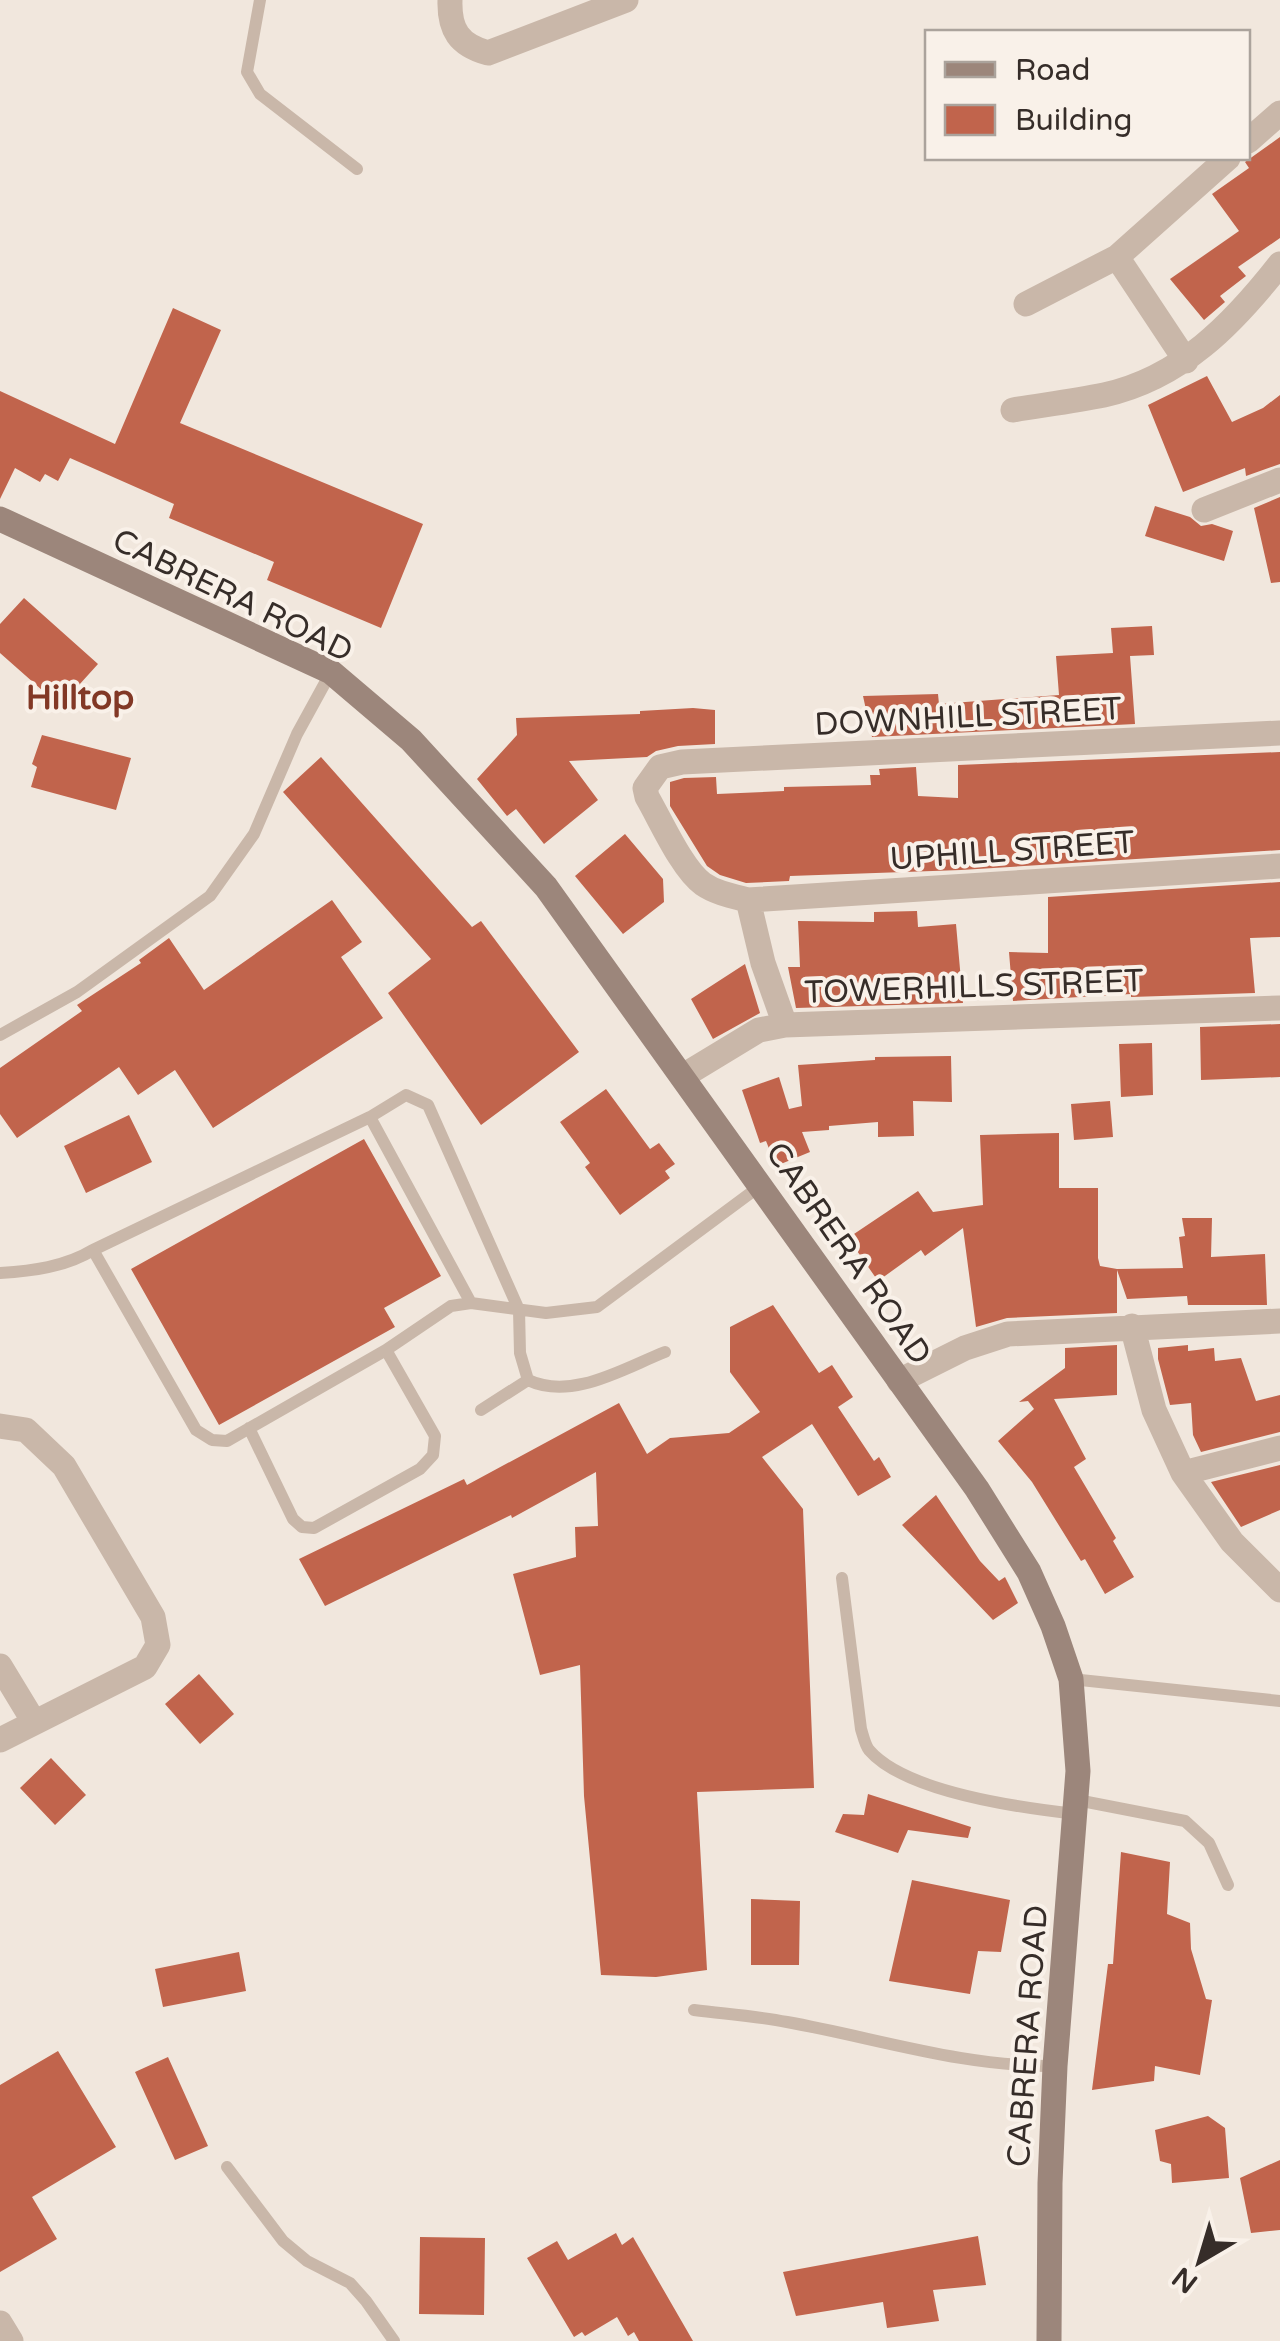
<svg xmlns="http://www.w3.org/2000/svg" width="1280" height="2341" viewBox="0 0 1280 2341" font-family="'Varela Round',sans-serif">
  <style>
    .building { fill: #c1644c }
    .lines { fill: none; stroke-linecap: round; stroke-linejoin: round }
    .lane { stroke: #c9b7a9; stroke-width: 12 }
    .street { stroke: #c9b7a9; stroke-width: 25 }
    .secondary { stroke: #9c867b; stroke-width: 25 }
    .labels { text-anchor: middle; stroke-width: 8; stroke-linejoin: round; paint-order: stroke }
    .street-label { font-size: 32px; fill: #362d29; stroke: #f9f1e9 }
    .neighbourhood-label { font-size: 35px; font-weight: bold; fill: #823825; stroke: #f9f1e9 }
  </style>
  <rect width="100%" height="100%" fill="#f1e7dd"/>
  <!-- building -->
  <path class="building" d="M1280,137V238L1238,267L1246,276L1220,296L1225,302L1204,320L1170,279L1239,231L1212,194L1249,168L1245,162Z
    M173,308L221,330L180,423L423,524L381,628L267,580L274,562L169,518L174,504L70,458L58,481L45,474L40,482L15,468L0,499V391L115,444Z
    M1207,376L1232,422L1263,408L1280,395V464L1246,476L1245,468L1183,492L1148,405Z
    M1280,497V582L1271,583L1254,508Z
    M1155,506L1190,517L1201,526L1212,524L1233,531L1224,561L1145,536Z
    M24,598L98,664L60,706L0,653V624Z
    M1152,626L1154,655L1130,656L1135,724L872,737L863,696L938,694L939,704L1059,695L1056,656L1113,653L1111,628Z
    M693,708L715,710V744L678,746L656,751L647,757L569,761L598,800L544,844L516,809L507,816L477,779L517,735L516,718L640,714V711Z
    M42,735L131,758L116,810L31,787L37,767L32,764Z
    M1280,752V850L961,870L790,876L789,881L746,883L720,875L707,866L670,806V782L684,778L716,777L717,794L784,791V787L871,785L870,775H880L879,769L916,767L918,796L958,798V765Z
    M321,757L472,927L481,921L579,1052L481,1125L388,993L431,959L283,792Z
    M625,834L663,879L664,902L623,934L575,876Z
    M1280,882V937L1250,938L1255,993L1131,997V994L1013,1001L1009,952L1048,953V897Z
    M332,900L362,942L341,957L383,1018L213,1128L175,1070L138,1095L119,1067L17,1138L0,1114V1068L82,1011L77,1005L141,963L139,960L169,938L204,990Z
    M917,911L918,927L956,924L963,1003L796,1008L788,967H800L798,921L874,922V912Z
    M745,964L760,1013L713,1039L691,999Z
    M1280,1024V1077L1201,1080L1200,1027Z
    M1152,1043L1153,1095L1121,1097L1119,1044Z
    M951,1056L952,1102L913,1101L914,1136L878,1137V1122L829,1126V1130L802,1132L810,1152L776,1166L766,1141L760,1143L742,1090L779,1077L789,1109L802,1106L798,1065L875,1060V1057Z
    M606,1089L650,1149L659,1143L675,1164L665,1171L670,1178L620,1215L585,1167L590,1163L560,1122Z
    M1110,1101L1113,1137L1074,1140L1071,1104Z
    M129,1115L152,1162L86,1193L64,1146Z
    M1059,1133V1188H1098V1258L1100,1266L1117,1269L1183,1268L1179,1237L1185,1236L1182,1218H1212L1211,1257L1265,1254L1267,1305H1188L1187,1296L1127,1299L1117,1270V1313L1007,1318L976,1327L963,1228L925,1256L921,1250L878,1281L848,1238L918,1191L933,1212L983,1205L980,1135Z
    M364,1139L441,1276L384,1308L395,1327L219,1425L131,1269Z
    M773,1305L819,1373L832,1365L853,1397L838,1407L874,1461L879,1457L891,1477L858,1496L812,1424L762,1457L803,1509L814,1788L697,1792L707,1970L656,1977L601,1975L584,1796L580,1665L540,1675L513,1574L576,1557L575,1527L598,1526L596,1472L512,1518L511,1515L325,1606L299,1559L464,1479L467,1485L619,1403L647,1454L670,1438L729,1433L760,1412L730,1372V1327Z
    M1117,1345V1395L1054,1399L1086,1459L1074,1467L1116,1538L1113,1541L1134,1577L1105,1594L1085,1559L1081,1561L1032,1482L998,1441L1034,1409L1028,1401L1019,1402L1065,1368V1348Z
    M1188,1345V1351L1214,1348L1215,1361L1241,1358L1256,1401L1280,1395V1432L1201,1452L1193,1435L1191,1403L1170,1405L1158,1359V1348Z
    M1280,1465V1510L1241,1527L1211,1482Z
    M936,1495L980,1561L999,1581L1005,1577L1018,1603L993,1620L902,1525Z
    M199,1674L234,1714L200,1744L165,1704Z
    M51,1758L86,1795L55,1825L20,1788Z
    M868,1794L971,1827L968,1838L908,1830L898,1853L835,1832L843,1814L864,1815Z
    M1121,1852L1170,1862L1167,1914L1190,1923L1191,1949L1206,1999L1212,2000L1200,2075L1155,2066L1154,2081L1092,2090L1108,1964H1113Z
    M912,1880L1010,1900L1001,1952L978,1951L970,1994L889,1981Z
    M751,1899L800,1901L799,1965H751Z
    M239,1952L246,1991L163,2007L155,1969Z
    M58,2051L116,2147L32,2197L57,2239L0,2272V2085Z
    M168,2057L208,2146L175,2160L135,2072Z
    M1208,2116L1225,2128L1229,2178L1172,2183L1171,2164L1160,2161L1155,2130Z
    M1280,2160V2230L1251,2233L1240,2178Z
    M616,2233L622,2245L633,2237L693,2341H639L634,2332L628,2336L617,2317L585,2336L582,2332L574,2337L527,2258L557,2241L568,2260Z
    M978,2236L986,2285L933,2290L939,2321L887,2328L883,2302L796,2316L783,2272Z
    M420,2237L485,2238L484,2315L419,2314Z"/>
  <g class="lines">
    <!-- lane -->
    <path class="lane" d="M260,0L247,72L260,94L357,169
      M0,1035L77,992L210,896L254,834L297,734L331,672
      M370,1117L406,1095L428,1105L519,1310L520,1353L528,1380C572,1401 624,1368 665,1352
      M0,1273C32,1271 65,1267 93,1250
      M471,1303L370,1117L93,1250L196,1430L212,1440L227,1441L386,1350L451,1306L471,1303L546,1313L597,1307L760,1186
      M481,1410L528,1380
      M249,1428L293,1519L302,1527L314,1528L420,1469L433,1455L435,1436L386,1350
      M842,1578L861,1729C863,1735 865,1745 869,1750C906,1793 1022,1808 1076,1814
      M1071,1679L1280,1701
      M1077,1800L1185,1821L1209,1843L1228,1885
      M694,2010C725,2014 756,2016 787,2022C876,2038 963,2067 1055,2066
      M227,2167L283,2241L307,2261L350,2283L366,2301L394,2341"/>
    <!-- street -->
    <path class="street" d="M450,0C449,30 459,45 488,53L626,0
      M1248,141L1280,113
      M1117,257L1186,361
      M1026,304L1117,257L1228,158
      M1013,410C1043,405 1074,401 1104,395C1181,378 1233,324 1280,264
      M1204,510L1280,480
      M748,900L1280,866
      M785,1025L763,963L748,900C732,896 716,893 703,884C682,869 661,821 647,797L645,788L660,767L682,762L1280,733
      M683,1076L759,1030L785,1025L1280,1008
      M1132,1326L1154,1410L1183,1473L1232,1542L1280,1590
      M899,1381L965,1348L1008,1334L1280,1321
      M0,1426L26,1430L64,1466L153,1617L158,1645L145,1667L0,1740
      M1183,1473L1280,1448
      M0,1666L34,1722
      M0,2323L11,2341"/>
    <!-- secondary -->
    <path class="secondary" d="M0,519L331,672L411,740L546,887L977,1489L1029,1572L1053,1626L1071,1679L1078,1771L1055,2066L1050,2183L1049,2341"/>
  </g>
  <g class="labels">
    <!-- street labels -->
    <g class="street-label">
      <text transform="translate(233 595) rotate(26)" y="11">CABRERA ROAD</text>
      <text transform="translate(968 716) rotate(-3)" y="11">DOWNHILL STREET</text>
      <text transform="translate(1012 850) rotate(-4)" y="11">UPHILL STREET</text>
      <text transform="translate(974 986) rotate(-2)" y="11">TOWERHILLS STREET</text>
      <text transform="translate(849 1253) rotate(55)" y="11">CABRERA ROAD</text>
      <text transform="translate(1027 2036) rotate(-86)" y="11">CABRERA ROAD</text>
    </g>
    <!-- neighbourhood labels -->
    <g class="neighbourhood-label">
      <text x="80" y="709">Hilltop</text>
    </g>
  </g>
  <!-- legend -->
  <rect x="925" y="30" width="325" height="130" fill="#f9f1e9" stroke="#aba39c" stroke-width="2.5"/>
  <rect x="945" y="62" width="50" height="15" fill="#9c867b" stroke="#aba39c" stroke-width="2.5"/>
  <text x="1015" y="80" font-size="30" fill="#362d29">Road</text>
  <rect x="945" y="105" width="50" height="30" fill="#c1644c" stroke="#aba39c" stroke-width="2.5"/>
  <text x="1015" y="130" font-size="30" fill="#362d29">Building</text>
  <!-- north arrow -->
  <g transform="translate(1200 2261) rotate(218)" stroke="#f9f1e9" stroke-width="8" paint-order="stroke">
  <path d="M0-8L18 38L0 25L-18 38Z" fill="#362d29"/>
  <text y="-15" font-size="28" font-weight="bold" text-anchor="middle" fill="#362d29">N</text>
  </g>
</svg>
